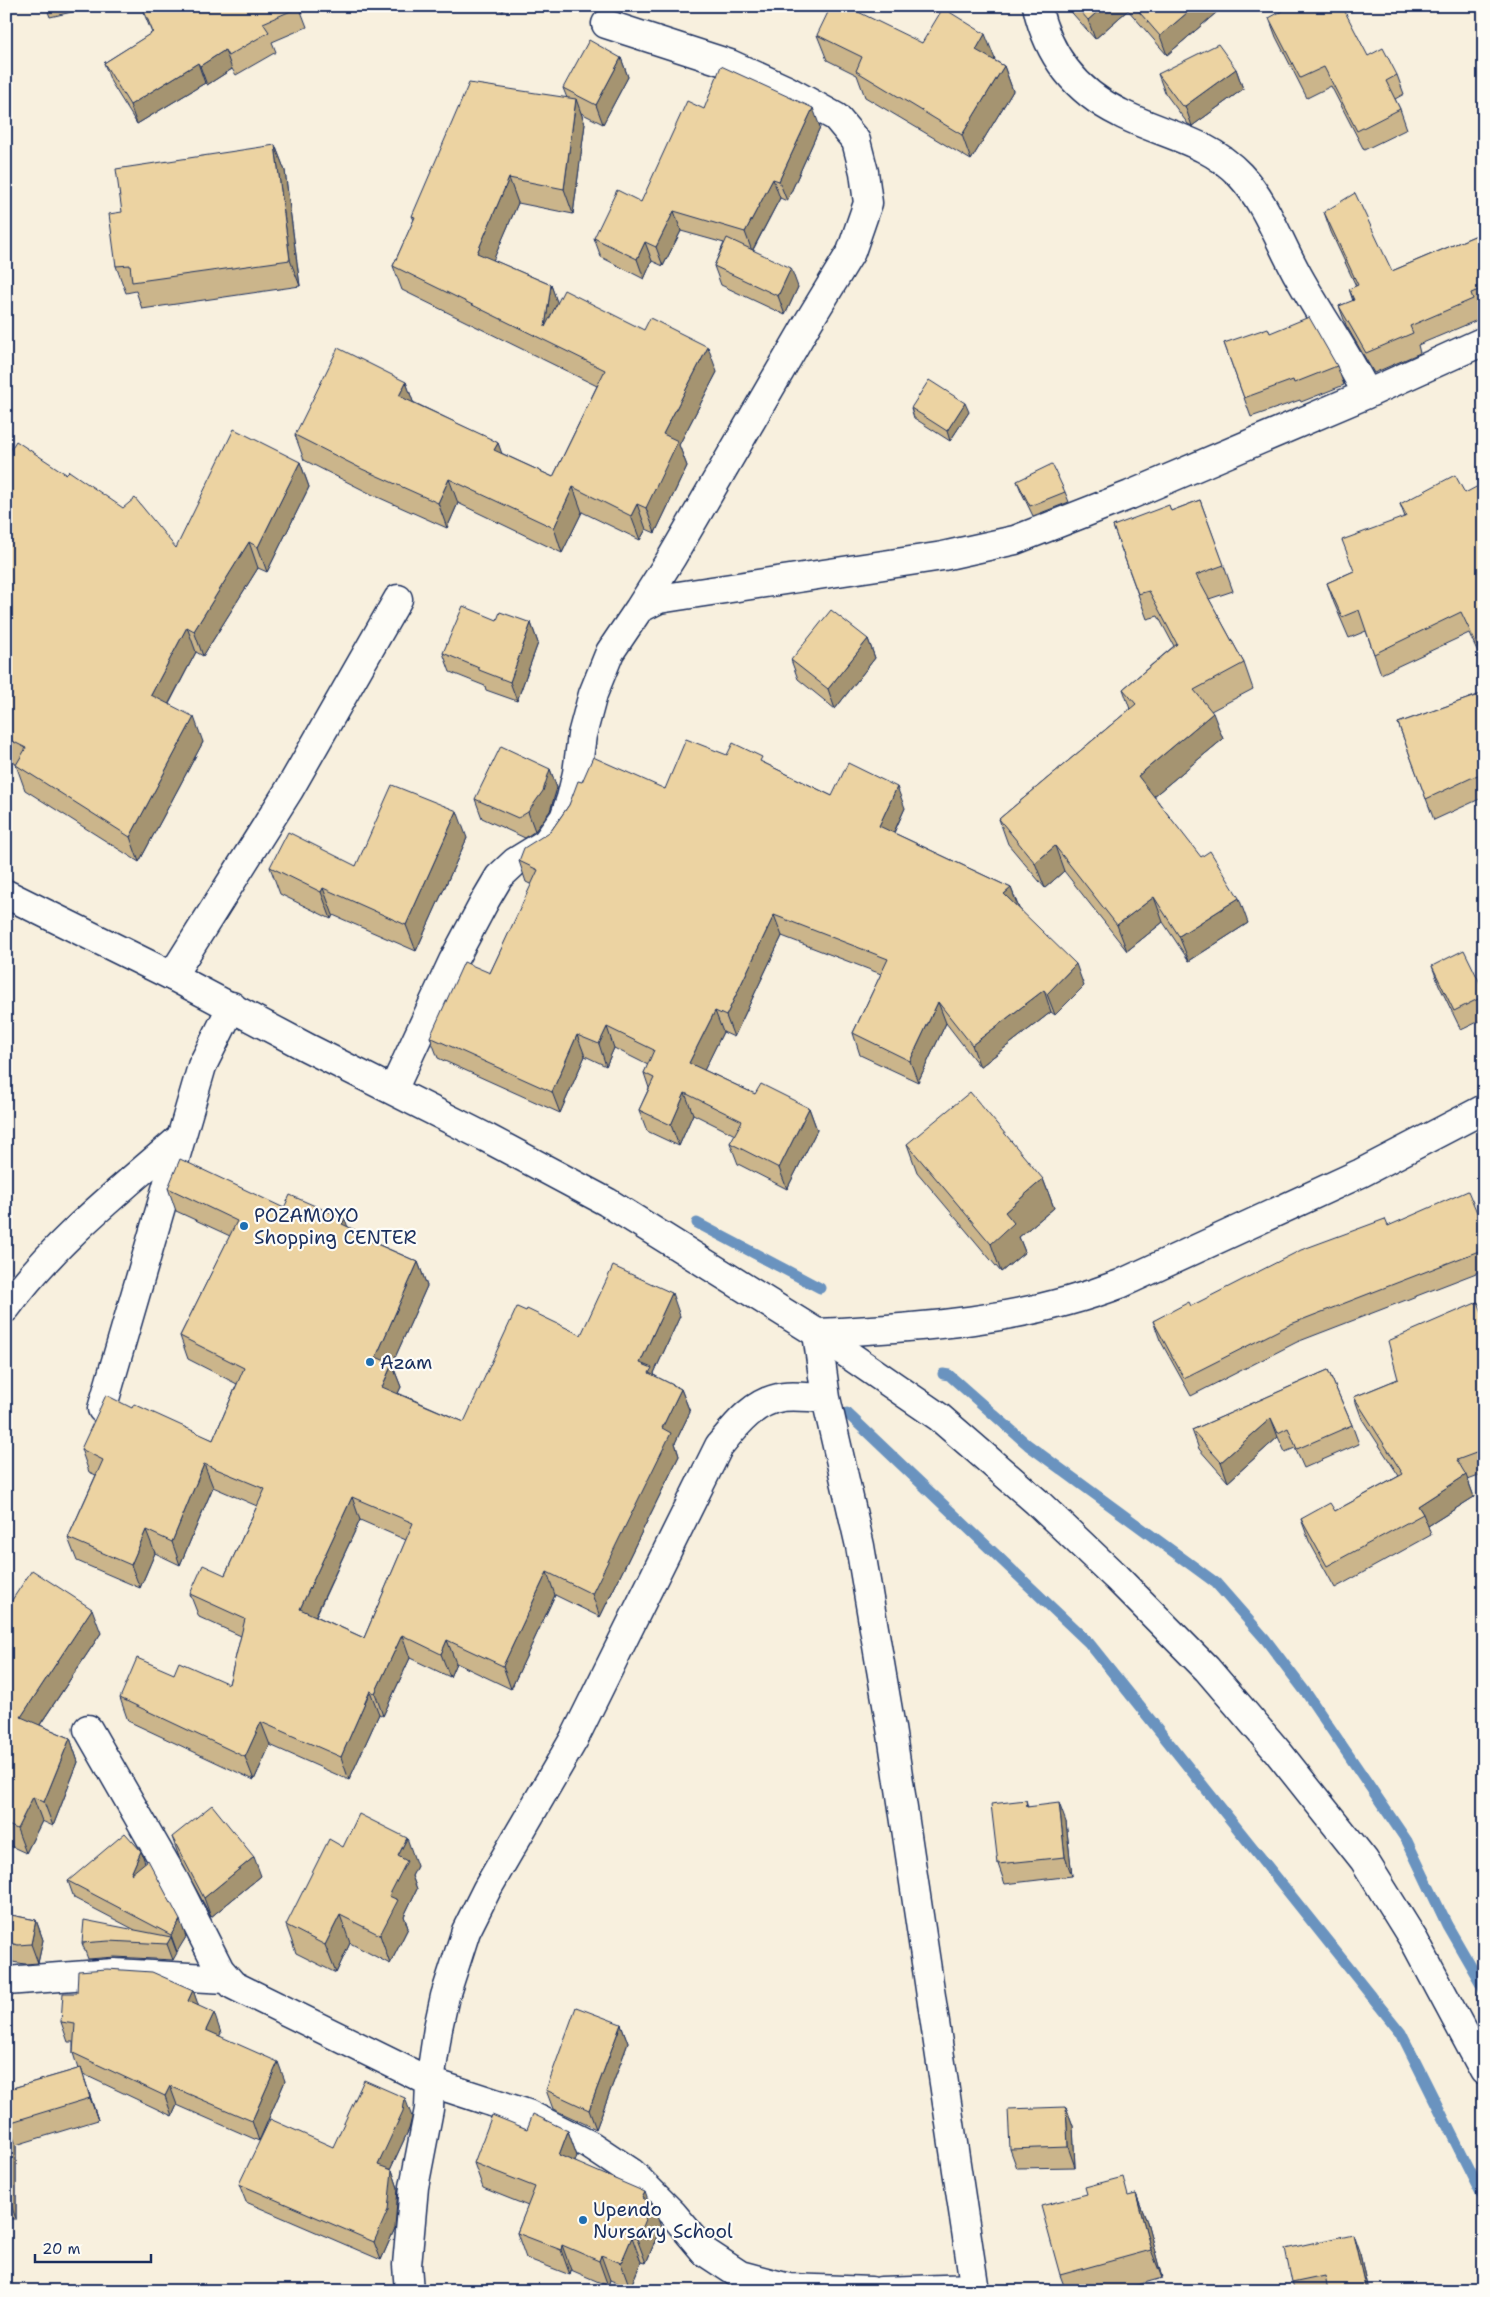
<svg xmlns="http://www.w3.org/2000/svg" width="1490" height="2297" viewBox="0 0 1490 2297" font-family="'Shantell Sans',sans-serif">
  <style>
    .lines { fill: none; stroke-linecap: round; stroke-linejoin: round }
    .stream { stroke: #6b93bf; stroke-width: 11 }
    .minor-casing { stroke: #1b2f5e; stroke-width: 31 }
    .secondary-casing { stroke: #1b2f5e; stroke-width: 31 }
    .minor { stroke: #fdfcf7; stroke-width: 28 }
    .secondary { stroke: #fdfcf7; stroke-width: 28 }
    .wall { fill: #cbb58b; stroke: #1b2f5e; fill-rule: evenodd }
    .shaded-wall { fill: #a59471; stroke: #1b2f5e }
    .building { fill: #ecd3a2; stroke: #1b2f5e; fill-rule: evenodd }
    .poi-dot { fill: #1f6fb2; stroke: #fdfcf7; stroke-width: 2 }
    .labels { text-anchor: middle; stroke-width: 4.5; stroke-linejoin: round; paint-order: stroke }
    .poi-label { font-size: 19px; fill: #1b2f5e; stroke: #fdfcf7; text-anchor: start }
  </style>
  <rect width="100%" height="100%" fill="#f8f0de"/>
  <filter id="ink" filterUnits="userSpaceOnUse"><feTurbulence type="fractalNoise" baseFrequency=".02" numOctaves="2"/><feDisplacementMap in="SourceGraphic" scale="10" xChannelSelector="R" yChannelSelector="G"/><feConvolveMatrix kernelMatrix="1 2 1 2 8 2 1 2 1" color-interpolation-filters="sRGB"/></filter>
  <g filter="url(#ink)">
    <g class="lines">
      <!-- stream -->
      <path class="stream" d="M697,1223L820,1288
        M943,1374L949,1375L1028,1445L1216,1583L1266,1640L1307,1694L1407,1841L1447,1925L1484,1989
        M847,1413L1089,1643L1401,2033L1484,2199"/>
      <!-- minor casing -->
      <g class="minor-casing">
        <path id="minor" d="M1037,6C1048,55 1075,91 1120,113C1160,134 1207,140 1240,175C1268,205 1280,245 1300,279C1322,318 1347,354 1367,394
          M606,24L730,64L787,90L836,117L856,141L864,172L868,203L851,252L809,321L672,557L639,609
          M172,976L289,790L398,599
          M393,1090L453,961L486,899L499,877L515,862L546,843L564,818L571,798L577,773L582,735L593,694L610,652L639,609L659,599L678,596L943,556L1015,540L1130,495L1367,394L1484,341
          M6,1308C53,1243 119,1191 179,1139
          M102,1409L202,1066L232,1006
          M88,1729L174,1879L220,1970L233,1985L430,2082L528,2114L590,2145L632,2173L673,2214L705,2252L740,2275L789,2288L871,2291
          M6,1981L114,1973L227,1979
          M409,2291L407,2265L414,2187L429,2109L430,2082L438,2028L445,1996L466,1931L487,1889L574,1739L719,1446C736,1425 754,1401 783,1397C796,1395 812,1398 826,1398
          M881,2291L974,2288
          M975,2291L891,1728L860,1546L826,1398L817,1333C919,1328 1024,1321 1120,1284L1361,1173L1484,1109"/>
      </g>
      <!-- secondary casing -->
      <g class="secondary-casing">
        <path id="secondary" d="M6,894L172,976L308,1048L487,1138L607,1202L817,1333L939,1417L1037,1502L1116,1577L1207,1669L1278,1752L1364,1860L1415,1942L1484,2071"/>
      </g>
      <!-- minor -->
      <use href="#minor" class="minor"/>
      <!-- secondary -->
      <use href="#secondary" class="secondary"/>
    </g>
    <!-- wall -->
    <path class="wall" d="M46,6H98L50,17Z
      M141,6H299L307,27L272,42L276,52L236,75L232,69L207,85L205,83L137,124L111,82L104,63L152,33Z
      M491,6H506L503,12Z
      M1066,6H1224L1167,55L1128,10L1095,39Z
      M1269,18L1368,56L1397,75L1404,94L1395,99L1400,109L1407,129L1364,150L1331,86L1307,98L1276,37Z
      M817,35L922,43L995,59L994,60L1004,66L1013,91L971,160L865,97L857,75L827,60Z
      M621,58L628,77L603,124L581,113L585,124L573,214L518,203L493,260L551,285L557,303L717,372L679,445L687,466L655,533L646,529L640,540L582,512L562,553L458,503L447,528L371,494L304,460L295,435L406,382L413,402L498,443L501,453L553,477L597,386L402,290L393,266L414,220L412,216L567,98L563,88Z
      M1236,69L1243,89L1192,126L1188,124L1165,93L1158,74Z
      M704,109L820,127L787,201L780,198L753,250L798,287L785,315L721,285L714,266L724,243L681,231L663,266L652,261L644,279L601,257L594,238L641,202Z
      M275,145L285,171L300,286L142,309L136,291L126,293L116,266L122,212Z
      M1324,212L1392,271L1484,232V310L1478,312L1480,319L1418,345L1420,353L1374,373L1346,325L1339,306L1353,301L1349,289L1356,286L1331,232Z
      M1270,333L1337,366L1344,385L1301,402L1300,400L1251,417L1224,343Z
      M911,408L969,412L950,441L914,418Z
      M6,457L176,548L300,462L309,487L267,572L258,568L203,656L196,652L169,704L203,742L139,862L25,790L16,765V764L6,758Z
      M1017,481L1065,492L1069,502L1033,516L1021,491Z
      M1484,487V665L1469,633L1381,674L1366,631L1349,638L1334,603L1327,583L1354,571L1405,517L1400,504L1465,493Z
      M1200,500L1233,591L1209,599L1244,663L1253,689L1211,711L1223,739L1154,796L1248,923L1189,961L1163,922L1127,951L1064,871L1045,888L1008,844L999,819L1130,709L1123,689L1174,646L1158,616L1147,619L1113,526L1171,511Z
      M497,620L531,623L538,643L517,701L486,690L485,686L450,672L443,653Z
      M868,639L875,658L835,709L798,679L791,660Z
      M1484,693V797L1434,820L1398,723Z
      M727,755L764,763L832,796L905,808L894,833L1011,888L1019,908L1084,986L1055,1015L1051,1012L980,1067L946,1023L918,1082L860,1055L853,1033L881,974L782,936L734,1037L723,1032L704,1070L755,1094L809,1108L817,1130L787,1189L738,1164L730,1143L735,1135L693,1114L679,1146L647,1131L639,1110L649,1088L644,1073L648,1065L614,1048L606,1066L585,1056L560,1113L438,1058L430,1037L490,973L532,885L526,882L519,861L551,831L569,805L582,782L665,789Z
      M550,769L557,788L550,811L535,831L525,838L482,818L475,799Z
      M467,838L416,951L333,915L331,919L280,894L270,867L356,866Z
      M1432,966L1484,991V1019L1461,1030L1439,985Z
      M907,1144L1043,1179L1054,1208L1019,1237L1025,1252L1001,1272L917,1172Z
      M168,1188L284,1208L347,1226L375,1243L418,1262L427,1286L392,1364L401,1387L398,1393L464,1422L581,1335L680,1316L654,1373L655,1376L681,1389L690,1412L675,1443L679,1456L600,1617L555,1595L511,1689L456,1663L450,1677L410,1658L383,1716L379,1714L349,1780L270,1745L254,1780L128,1721L120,1698L174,1674L229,1684L241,1636L199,1617L190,1594L225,1575L257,1506L213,1487L180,1565L155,1553L140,1588L77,1561L68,1538L96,1475L89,1472L81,1449L132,1408L213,1440L237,1384L188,1359L180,1336L230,1236L176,1211ZM360,1520L406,1540L364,1638L316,1616Z
      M1388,1226L1484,1229V1270L1297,1342L1191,1396L1160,1340L1153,1321Z
      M1484,1317V1474L1468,1480L1474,1497L1428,1526L1431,1535L1335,1588L1309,1541L1301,1519L1335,1511L1399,1476L1362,1419L1354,1397L1398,1379Z
      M1328,1370L1352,1425L1359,1444L1304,1468L1295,1448L1285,1452L1278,1437L1228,1482L1199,1449L1192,1430Z
      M6,1609L101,1633L40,1725L70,1738L78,1762L53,1826L42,1821L26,1853L6,1844Z
      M1026,1800L1028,1807L1066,1822L1072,1876L1005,1884L998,1864Z
      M172,1837L261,1876L211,1917L179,1857Z
      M343,1847L417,1866L412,1876L417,1889L404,1916L408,1928L390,1964L350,1943L336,1973L296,1953L286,1925Z
      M141,1851L145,1863L186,1937L176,1952L173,1960L115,1957L88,1959L82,1943L135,1930L74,1898L68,1881Z
      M6,1914L36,1920L43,1940L38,1963L25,1964L6,1961Z
      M193,1990L198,2006L221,2033L219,2036L285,2081L259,2141L177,2105L172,2116L83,2074L98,2120L16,2145V2219H6V2090L78,2069L73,2053V2042H68L61,2022L77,1993Z
      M621,2024L628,2043L596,2129L553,2109L546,2090Z
      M1066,2107L1073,2126L1075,2167L1017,2168L1010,2149Z
      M412,2117L409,2129L390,2170H392L398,2188L395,2228L381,2260L246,2202L239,2184L333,2147Z
      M527,2129L568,2131L577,2156L575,2162L648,2201L661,2227L646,2263L641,2262L630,2288L610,2280L608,2286L571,2270L570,2275L526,2258L517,2233L528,2206L483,2188L474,2163Z
      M1136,2194L1147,2222L1162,2278L1116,2291H1066L1060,2275L1130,2196Z
      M1360,2254L1368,2291H1295L1292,2283Z"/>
    <!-- shaded-wall -->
    <path class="shaded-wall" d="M501,6H506L503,12Z
      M1104,6H1126L1128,10L1095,39L1088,20Z
      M1195,6H1224L1167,55L1160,36Z
      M985,34L995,59L985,75L976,50Z
      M225,50L232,69L207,85L200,66Z
      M621,58L628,77L603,124L596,105Z
      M198,63L205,83L137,124L130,105Z
      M1004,66L1013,91L971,160L962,135Z
      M1236,69L1243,89L1192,126L1185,106Z
      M576,99L585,124L573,214L564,189Z
      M813,108L820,127L787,201L779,181Z
      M275,145L285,171L300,286L290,260Z
      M509,178L518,203L486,277L477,253Z
      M773,179L780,198L752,251L745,232Z
      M674,211L681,231L663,266L656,247Z
      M645,242L652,261L644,279L637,259Z
      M791,268L798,287L785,315L778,296Z
      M551,285L560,310L545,327Z
      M708,347L717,372L679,445L687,466L655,533L646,508L663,434Z
      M406,382L415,407L399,396Z
      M965,403L969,412L950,441L947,431Z
      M498,443L507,467L494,450Z
      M300,462L309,487L267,572L258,547Z
      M449,479L458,503L447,528L438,503Z
      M573,487L582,512L562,553L554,528Z
      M637,504L646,529L640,540L631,516Z
      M249,542L258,568L203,656L194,631Z
      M531,623L538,643L517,701L510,682Z
      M187,627L196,652L160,720L151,695Z
      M868,639L875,658L835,709L828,689Z
      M1213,713L1223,739L1148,801L1138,776Z
      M194,717L203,742L139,862L130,837Z
      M550,769L557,788L550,811L535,831L528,812Z
      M897,787L905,808L887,847L879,826Z
      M457,811L467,838L416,951L406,925Z
      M1055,846L1064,871L1045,888L1035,863Z
      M323,888L333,915L331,919L321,892Z
      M1011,888L1019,909L1004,894Z
      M1154,897L1163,922L1127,951L1117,925Z
      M1239,898L1248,923L1189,961L1179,936Z
      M774,915L782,936L734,1037L726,1016Z
      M1076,964L1084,986L1055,1015L1047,994Z
      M1044,990L1051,1012L980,1067L972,1045Z
      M938,1002L946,1023L918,1082L910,1061Z
      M715,1011L723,1032L697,1085L689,1063Z
      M607,1027L614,1048L606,1066L599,1044Z
      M577,1035L585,1056L560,1113L552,1092Z
      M685,1093L693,1114L679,1146L671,1125Z
      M809,1108L817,1130L787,1189L779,1168Z
      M1043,1179L1054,1208L1019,1237L1025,1252L1001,1272L991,1244L1005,1212Z
      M345,1219L353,1242L342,1224Z
      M418,1262L427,1286L385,1380L376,1357Z
      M672,1293L680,1316L654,1373L660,1391L640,1363Z
      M392,1364L401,1387L390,1410L382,1387Z
      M681,1389L690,1412L675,1443L679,1456L600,1617L592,1594L662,1428Z
      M1271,1418L1278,1437L1228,1482L1221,1462Z
      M204,1464L213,1487L180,1565L172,1542Z
      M1466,1475L1474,1497L1428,1526L1423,1514L1418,1506Z
      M352,1497L360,1520L308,1632L300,1609Z
      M146,1530L155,1553L140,1588L131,1565Z
      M547,1572L555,1595L511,1689L503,1666Z
      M92,1609L101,1633L29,1741L21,1717Z
      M402,1635L410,1658L383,1716L375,1693Z
      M447,1640L456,1663L450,1677L441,1654Z
      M370,1691L379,1714L349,1780L341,1757Z
      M261,1722L270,1745L254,1780L245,1757Z
      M70,1738L78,1762L53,1826L44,1802Z
      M33,1797L42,1821L26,1853L17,1829Z
      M1059,1803L1066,1822L1072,1876L1065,1857Z
      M407,1838L417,1866L412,1876L417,1889L404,1916L408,1928L390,1964L380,1935L398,1856Z
      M141,1851L147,1868L131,1874Z
      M254,1857L261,1876L211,1917L204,1898Z
      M340,1915L350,1943L336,1973L325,1945Z
      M36,1920L43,1940L38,1963L31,1944Z
      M180,1920L186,1937L177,1952L171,1935Z
      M171,1937L177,1953L173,1960L167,1944Z
      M193,1990L200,2010L188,2001Z
      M214,2013L221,2033L213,2050L206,2030Z
      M621,2024L628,2043L596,2129L589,2110Z
      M278,2062L285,2081L259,2141L252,2121Z
      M81,2068L88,2090L98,2120L90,2098Z
      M170,2086L177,2105L172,2116L165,2096Z
      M405,2098L412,2117L409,2129L384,2183L378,2165Z
      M1066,2107L1073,2126L1075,2167L1068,2147Z
      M8,2123L16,2145V2219L8,2197Z
      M568,2131L577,2156L568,2180L559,2155Z
      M392,2170L398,2188L395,2228L381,2260L374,2242Z
      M645,2192L650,2206L652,2202L661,2227L646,2263L637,2239L642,2198Z
      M1136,2194L1147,2222L1162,2278L1151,2250Z
      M1353,2234L1360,2254L1368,2291H1366Z
      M632,2237L641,2262L630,2288L621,2263Z
      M562,2245L571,2270L570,2275L561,2250Z
      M601,2255L610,2280L608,2286L599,2261Z"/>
    <!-- building -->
    <path class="building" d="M142,6H299L300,7L263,23L269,32L228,56L225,50L200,66L198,63L130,105L104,63L153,32Z
      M831,6H846L922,43L943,8L985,34L976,50L1004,66L962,135L856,71L862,57L817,35Z
      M1076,6H1104L1088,20Z
      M1134,6H1195L1160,36Z
      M1291,6H1342L1368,56L1383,48L1397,75L1386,81L1400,109L1357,131L1324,67L1300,78L1269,18Z
      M589,40L621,58L596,105L563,88Z
      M1218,44L1236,69L1185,106L1181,105L1158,74Z
      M721,66L813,108L779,181L773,179L745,232L674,211L656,247L645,242L637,259L594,238L617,190L641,202L687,101L704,109Z
      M469,83L576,99L564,189L509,178L477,253L551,285L545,327L564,290L644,330L650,318L708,347L663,434L678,441L646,508L637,504L631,516L573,487L554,528L449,479L438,503L362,469L295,435L338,348L406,382L399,396L491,439L498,443L494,450L553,477L605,370L393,266L415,217L412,216Z
      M275,145L290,260L132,282L130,265L116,266L109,214L122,212L116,169Z
      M1355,193L1392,271L1484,232V288L1471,293L1473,299L1410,326L1413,333L1366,353L1339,306L1354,300L1349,289L1358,285L1324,212Z
      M727,238L791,268L778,296L714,266Z
      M1309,317L1337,366L1294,383L1293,380L1244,398L1224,343L1268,328L1270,333Z
      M929,380L965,403L947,431L911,408Z
      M234,429L300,462L258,547L249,542L194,631L187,627L151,695L194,717L130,837L16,765L26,748L6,738V457L16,441L66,474L69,471L123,508L135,498L176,548Z
      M1052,464L1065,492L1030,506L1017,481Z
      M1455,475L1465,493L1482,484L1484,487V660L1461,612L1374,654L1359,610L1342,617L1327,583L1354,571L1342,540L1407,516L1400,504Z
      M1200,500L1224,565L1196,575L1244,663L1194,690L1213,713L1138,776L1201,857L1210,851L1239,898L1179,936L1154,897L1117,925L1055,846L1035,863L999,819L1136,704L1123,689L1177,644L1149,591L1138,594L1113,526L1169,505L1171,511Z
      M463,606L497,620L500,612L531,623L510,682L479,670V668L443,653Z
      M831,610L868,639L828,689L791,660Z
      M1484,693V772L1426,799L1398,723Z
      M686,739L727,755L733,743L762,757L760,761L832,796L848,763L897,787L879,826L1011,888L1004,894L1076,964L1047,994L1044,990L972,1045L938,1002L910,1061L853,1033L888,959L774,915L726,1016L715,1011L689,1063L755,1094L761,1084L809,1108L779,1168L730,1143L742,1121L685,1093L671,1125L639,1110L654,1078L644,1073L654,1050L607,1027L599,1044L577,1035L552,1092L430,1037L464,962L490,973L538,870L519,861L524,848L551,831L569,805L578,781L582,782L593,757L665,789Z
      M501,746L550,769L543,791L528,812L518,818L475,799Z
      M392,785L457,811L406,925L323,888L321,892L270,867L288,832L356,866Z
      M1464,950L1484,991V996L1454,1011L1432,966Z
      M970,1092L1043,1179L1005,1212L1014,1223L991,1244L907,1144Z
      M180,1159L284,1208L290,1195L345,1219L342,1224L374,1239L372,1242L418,1262L376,1357L392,1364L382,1387L464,1422L517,1307L526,1311L527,1309L581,1335L613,1266L672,1293L640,1363L652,1368L649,1373L681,1389L662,1428L671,1433L592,1594L547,1572L503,1666L447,1640L441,1654L402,1635L375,1693L370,1691L341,1757L261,1722L245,1757L120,1698L137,1658L174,1674L179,1662L229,1684L245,1619L190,1594L203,1565L225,1575L265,1489L204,1464L172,1542L146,1530L131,1565L68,1538L103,1460L81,1449L106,1395L132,1408L134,1404L213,1440L244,1368L180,1336L237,1221L168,1188ZM352,1497L413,1523L364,1638L300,1609Z
      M1468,1191L1484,1229V1249L1291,1324L1184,1378L1153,1321L1189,1302L1191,1306L1301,1250L1385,1219L1388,1226Z
      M1478,1302L1484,1317V1450L1457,1460L1466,1475L1418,1506L1423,1514L1327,1566L1301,1519L1330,1503L1335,1511L1403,1474L1354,1397L1398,1379L1388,1341Z
      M1328,1370L1352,1425L1297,1449L1288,1428L1278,1433L1271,1418L1221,1462L1192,1430Z
      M32,1570L92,1609L21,1717L70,1738L44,1802L33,1797L17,1829L6,1824V1609Z
      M1026,1800L1027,1807L1059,1803L1065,1857L998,1864L991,1804Z
      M212,1805L254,1857L204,1898L172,1837Z
      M359,1814L407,1838L398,1856L407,1861L389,1896L398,1900L380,1935L340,1915L325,1945L286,1925L329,1839L343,1847Z
      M125,1833L141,1851L131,1874L148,1860L180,1920L171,1935L68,1881Z
      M6,1914L36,1920L31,1944L18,1945L6,1942Z
      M84,1920L171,1937L167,1944L109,1941L82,1943Z
      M107,1969L152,1972L193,1990L188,2001L214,2013L206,2030L278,2062L252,2121L170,2086L165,2096L73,2053L75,2024L61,2022L63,1993H77L78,1971Z
      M576,2007L621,2024L589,2110L546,2090Z
      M81,2068L90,2098L8,2123V2197H6V2090Z
      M364,2080L405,2098L403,2111L378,2165L392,2170L388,2210L374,2242L239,2184L270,2119L333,2147Z
      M1066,2107L1068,2147L1010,2149L1008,2109Z
      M533,2114L568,2131L559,2155L645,2192L642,2198L652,2202L637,2239L632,2237L621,2263L601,2255L599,2261L562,2245L561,2250L517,2233L535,2187L474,2163L492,2115L527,2129Z
      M1123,2177L1128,2196L1136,2194L1151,2250L1060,2275L1041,2206L1087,2194L1085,2187Z
      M1353,2234L1366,2291H1328L1325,2276L1292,2283L1285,2249Z"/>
  </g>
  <!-- markers -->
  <g class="poi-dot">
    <circle cx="244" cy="1226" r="5"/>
    <circle cx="370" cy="1362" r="5"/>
    <circle cx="583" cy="2220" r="5"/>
  </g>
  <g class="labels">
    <!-- poi labels -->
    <g class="poi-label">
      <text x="254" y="1222">POZAMOYO<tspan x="254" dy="22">Shopping CENTER</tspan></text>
      <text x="380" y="1369">Azam</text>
      <text x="593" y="2216">Upendo<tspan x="593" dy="22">Nursary School</tspan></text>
    </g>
  </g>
  <!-- margin -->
  <rect width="1490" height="2297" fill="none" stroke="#fdfcf7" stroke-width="25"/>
  <rect x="12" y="12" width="1465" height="2272" fill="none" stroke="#1b2f5e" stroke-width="2" filter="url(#ink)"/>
  <!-- scale -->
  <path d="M35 2254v8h116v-8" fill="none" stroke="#1b2f5e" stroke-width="2.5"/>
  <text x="42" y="2254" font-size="15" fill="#1b2f5e" stroke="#fdfcf7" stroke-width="4" paint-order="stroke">20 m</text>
</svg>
